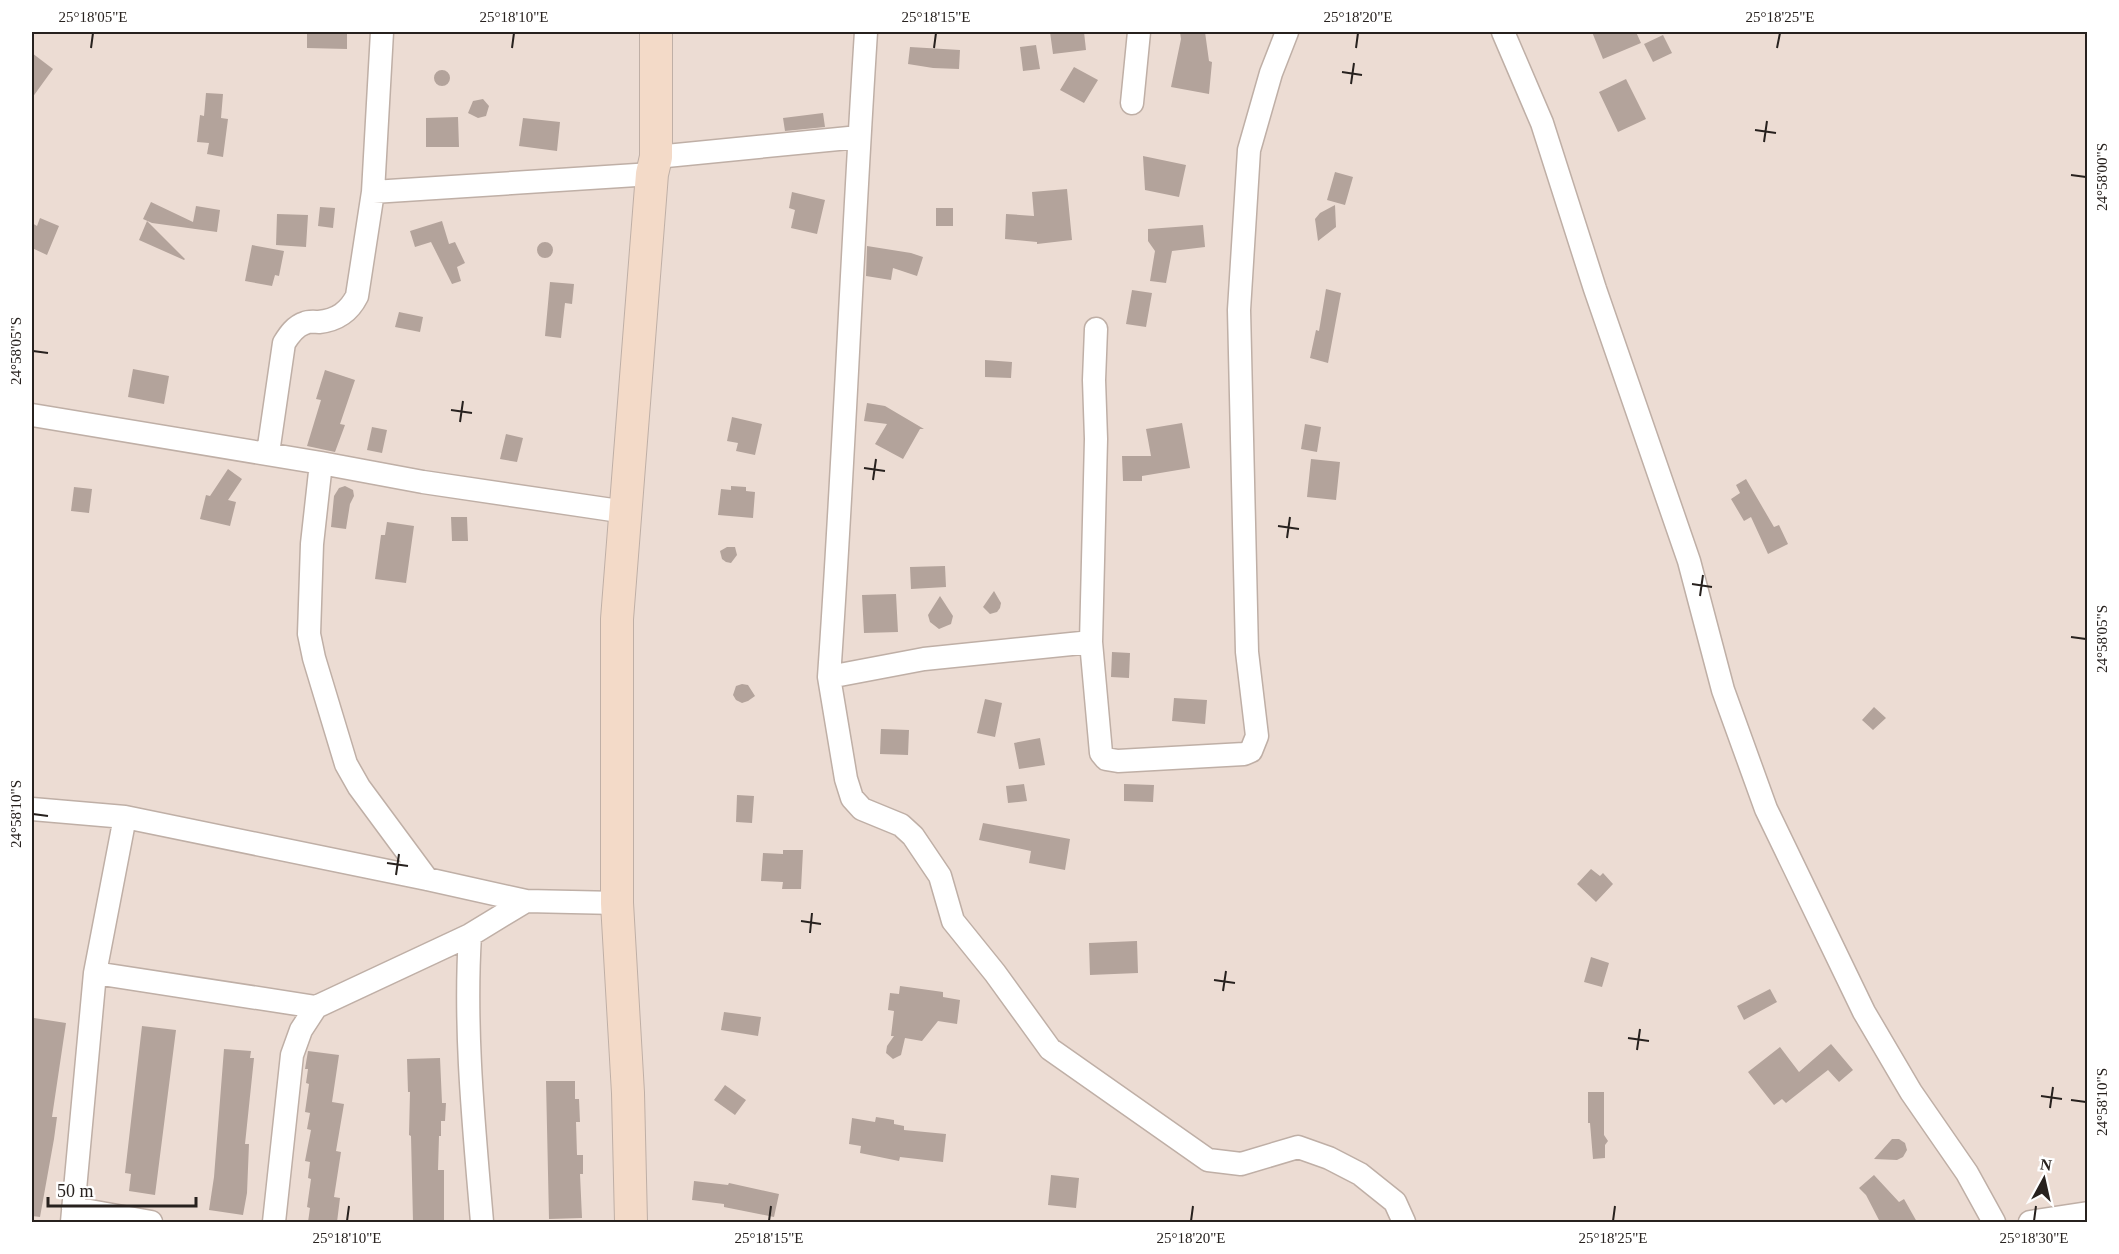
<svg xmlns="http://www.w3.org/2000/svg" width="2119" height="1254" viewBox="0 0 2119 1254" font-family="'Times New Roman',serif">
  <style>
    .building { fill: #b3a39b }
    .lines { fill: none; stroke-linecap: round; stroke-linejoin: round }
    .street-casing { stroke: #bfafa6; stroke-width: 25 }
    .secondary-casing { stroke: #bfafa6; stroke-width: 34 }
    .street { stroke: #fff; stroke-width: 22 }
    .secondary { stroke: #f3dac8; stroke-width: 32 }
    .ticks { fill: none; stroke: #27211e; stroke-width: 2 }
    .neatline { fill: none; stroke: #27211e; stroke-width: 2 }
    .ticks-label { font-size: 15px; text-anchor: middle; fill: #27211e }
  </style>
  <rect width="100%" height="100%" fill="#ecdcd3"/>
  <!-- building -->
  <path class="building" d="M307,32H347V49L307,48Z
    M1050,32H1084L1086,50L1053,54Z
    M1180,32H1205L1209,61L1212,62L1209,94L1171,87L1181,39Z
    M1592,32H1636L1641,43L1603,59Z
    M1663,35L1672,53L1653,62L1644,44Z
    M1036,45L1040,69L1023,71L1020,47Z
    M910,47L960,50L959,69L933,68L908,64Z
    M32,53L53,69L32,98Z
    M1074,67L1098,80L1084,103L1060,90Z
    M434 78a8 8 0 1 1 16 0a8 8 0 1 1-16 0Z
    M1626,79L1646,119L1618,132L1599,92Z
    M206,93L223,94L221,118L228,119L223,157L207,154L209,143L197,142L200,115L204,116Z
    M483,99L489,106L486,116L478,118L468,113L473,101Z
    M823,113L825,127L785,131L783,118Z
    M458,117L459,147H426V118Z
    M523,118L560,122L557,151L519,146Z
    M1143,156L1186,165L1179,197L1145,190Z
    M1335,172L1353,177L1345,205L1327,200Z
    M1067,189L1072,240L1037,244V242L1005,239L1006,214L1034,216L1032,192Z
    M792,192L825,200L817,234L791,228L795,210L789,208Z
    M151,202L193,222L196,206L220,210L217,232L152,223L143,219Z
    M1335,205L1336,227L1318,241L1315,219L1320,213Z
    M320,207L335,208L333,228L318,226Z
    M936,208H953V226H936Z
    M277,214L308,215L306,247L276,245Z
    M40,218L59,226L47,255L32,248V223L37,226Z
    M147,221L185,259L184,260L139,240Z
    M442,221L449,244L455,242L465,263L457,267L461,281L452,284L431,242L415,247L410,231Z
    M1203,225L1205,247L1172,251L1166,283L1150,281L1155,251L1148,241V229Z
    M537 250a8 8 0 1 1 16 0a8 8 0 1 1-16 0Z
    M252,245L284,251L279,276L275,275L272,286L245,281Z
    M867,246L911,253L923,257L917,276L893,268L891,280L866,276Z
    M550,282L574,284L572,304L565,303L561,338L545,336Z
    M1326,289L1341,293L1328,363L1310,358L1316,330L1319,331Z
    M1132,290L1152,293L1146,327L1126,324Z
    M399,312L423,317L420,332L395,327Z
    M985,360L1012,362L1011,378L985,377Z
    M133,369L169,376L164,404L128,397Z
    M325,370L355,380L340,424L345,425L335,452L307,446L321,400L316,399Z
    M867,403L885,406L924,429H920L903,459L875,444L887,424L864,421Z
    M732,417L762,424L755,455L736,451L738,443L727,441Z
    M1182,423L1190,468L1142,476V481H1123L1122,456H1151L1146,429Z
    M1305,424L1321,427L1317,452L1301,449Z
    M372,427L387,430L382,453L367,450Z
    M506,434L523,438L517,462L500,459Z
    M1311,459L1340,462L1336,500L1307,497Z
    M228,469L242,479L228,500L236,502L230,526L200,519L206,495L210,496Z
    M1746,479L1774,527L1779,525L1788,544L1768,554L1751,517L1744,521L1731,499L1740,493L1736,485Z
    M345,486L353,490L354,496L350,504L346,529L331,527L334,496L339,488Z
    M731,486L746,487V491L755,492L753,518L718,515L721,489L731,490Z
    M74,487L92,489L89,513L71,511Z
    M451,517H467L468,541H452Z
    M387,522L414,526L406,583L375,579L381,535H385Z
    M727,547H735L737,555L731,563L726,562L722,559L720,551Z
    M945,566L946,587L911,589L910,567Z
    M994,591L1001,603L1000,608L997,612L990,614L983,607Z
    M896,594L898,632L864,633L862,595Z
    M940,596L953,616L951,624L939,629L930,622L928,615Z
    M1112,652L1130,653L1129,678L1111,677Z
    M742,684L748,685L755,696L748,701L742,703L736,700L733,695L736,686Z
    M1174,698L1207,700L1205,724L1172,721Z
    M985,699L1002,703L995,737L977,733Z
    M1874,707L1886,718L1873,730L1862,720Z
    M881,729L909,730L908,755L880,754Z
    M1040,738L1045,765L1019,769L1014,743Z
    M1024,784L1027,801L1008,803L1006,786Z
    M1124,784L1154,785L1153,802L1124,801Z
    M737,795L754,796L752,823L736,822Z
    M983,823L1070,839L1065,870L1029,863L1031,851L979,840Z
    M783,850H803L801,889H782L783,882L761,881L763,853L783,854Z
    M1591,869L1600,876L1603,873L1613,884L1596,902L1577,884Z
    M1137,941L1138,973L1090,975L1089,943Z
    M1591,957L1609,963L1602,987L1584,982Z
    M900,986L943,992V997L960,1000L957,1024L938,1021L922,1041L905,1038L901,1055L893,1059L886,1053L887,1046L894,1036H891L894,1011L888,1010L890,993L899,994Z
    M1770,989L1777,1002L1744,1020L1737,1006Z
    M724,1012L761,1017L758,1036L721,1030Z
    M34,1018L66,1023L52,1117H57L54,1139L40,1217L32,1216V1035Z
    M142,1026L176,1030L155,1195L129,1191L131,1174L125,1173Z
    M1831,1044L1853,1070L1839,1082L1828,1070L1786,1103L1782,1099L1774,1105L1748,1072L1780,1047L1799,1072Z
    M224,1049L251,1051L250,1058H254L245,1144H249L247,1193L243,1215L209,1210L214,1177Z
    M308,1051L339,1055L332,1102L344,1104L336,1151L341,1152L334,1197L340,1198L337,1222H308L310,1208L307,1207L311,1179L308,1178L310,1162L305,1161L311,1130L307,1129L310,1113L305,1112L309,1084L306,1083L308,1069H305Z
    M440,1058L442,1103H446L445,1121H441V1136H439L438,1170H444V1222H413L411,1136L409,1135L410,1092H408L407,1059Z
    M546,1081H575V1099H579L580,1122H576L577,1155H583V1174H580L582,1218L549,1219Z
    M725,1085L746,1100L735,1115L714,1100Z
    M1588,1092H1604V1135L1608,1141L1605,1145V1158L1593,1159L1590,1123H1588Z
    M876,1117L894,1120V1124L904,1126V1130L946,1134L943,1162L900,1157L899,1161L860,1153L861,1146L849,1144L852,1118L875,1122Z
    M1892,1139H1899L1905,1143L1907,1150L1903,1157L1897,1160L1874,1159Z
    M1051,1175L1079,1178L1076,1208L1048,1205Z
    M1874,1175L1899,1202L1904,1199L1917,1222H1880L1866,1195L1859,1188Z
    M694,1181L728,1185L729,1183L779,1194L774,1217L724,1207V1204L692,1200Z"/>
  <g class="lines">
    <!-- street casing -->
    <g class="street-casing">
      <path id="street" d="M1503,32L1542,123L1595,289L1689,561L1723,690L1766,809L1864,1012L1911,1092L1967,1173L1994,1222
        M1132,103L1139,32
        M656,157L859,137
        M373,192L652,174
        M1096,329L1094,380L1096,439L1091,642L1101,753L1106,759L1118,761L1244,754L1251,751L1257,736L1247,652L1239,310L1249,150L1271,73L1287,32
        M32,415L321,463L312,544L309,634L314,658L346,764L359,787L427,879
        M268,453L284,343C289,335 295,326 305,323C309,321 315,322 319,322C337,320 349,312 357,296L373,192L382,32
        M321,463L423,482L626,512
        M1091,642L924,659L829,677L846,779L852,798L862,809L901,825L913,836L940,876L953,921L995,973L1050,1049L1208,1160L1241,1164L1298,1147L1329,1158L1360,1174L1395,1202L1404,1222
        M829,677C844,462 852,247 866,32
        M32,809L125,817L427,879L526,901L617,903
        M470,935C464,1031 474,1127 482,1222
        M95,973L316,1007
        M73,1208L151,1222
        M72,1222L95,973L125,817
        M274,1222L292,1055L301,1030L316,1007L470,935L526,901
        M2030,1222L2088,1213"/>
    </g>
    <!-- secondary casing -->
    <g class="secondary-casing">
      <path id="secondary" d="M631,1222L628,1093L617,903V619L652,174L656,157V32"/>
    </g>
    <!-- street -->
    <use href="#street" class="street"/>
    <!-- secondary -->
    <use href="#secondary" class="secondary"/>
  </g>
  <!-- ticks -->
  <path class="ticks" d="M91,48L93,33M512,48L514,33M934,48L936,33M1356,48L1358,33M1777,48L1780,33M1342,72L1362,75M1351,84L1354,63M1755,130L1776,133M1764,142L1767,121M2071,175L2086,177M33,351L48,353M451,410L472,413M460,422L463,401M864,468L885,471M873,480L876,459M1278,526L1299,529M1287,538L1290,517M1692,584L1712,587M1700,596L1703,575M2071,637L2086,639M33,814L48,816M387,863L408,866M396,875L399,854M801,921L821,924M810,933L812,913M1214,980L1235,983M1223,991L1226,971M1628,1038L1649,1041M1637,1050L1640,1029M2041,1096L2062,1099M2071,1100L2086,1102M2050,1108L2053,1087M347,1221L349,1206M769,1221L771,1206M1191,1221L1193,1206M1613,1221L1615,1206M2034,1221L2036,1206"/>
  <!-- border -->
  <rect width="2119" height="1254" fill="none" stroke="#ffffff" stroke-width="66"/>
  <!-- north arrow -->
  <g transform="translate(2044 1179) rotate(8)" stroke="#ffffff" stroke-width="4.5" paint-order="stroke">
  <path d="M0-4.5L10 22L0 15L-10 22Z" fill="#27211e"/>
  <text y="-9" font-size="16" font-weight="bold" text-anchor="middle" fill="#27211e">N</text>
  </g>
  <!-- scale -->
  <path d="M48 1197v9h148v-9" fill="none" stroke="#27211e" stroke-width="3"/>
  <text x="57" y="1197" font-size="18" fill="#27211e" stroke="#ffffff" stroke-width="4.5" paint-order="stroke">50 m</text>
  <rect x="33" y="33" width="2053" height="1188" class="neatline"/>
  <g class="ticks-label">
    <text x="93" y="22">25°18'05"E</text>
    <text x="514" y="22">25°18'10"E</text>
    <text x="936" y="22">25°18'15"E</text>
    <text x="1358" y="22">25°18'20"E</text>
    <text x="1780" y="22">25°18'25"E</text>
    <text transform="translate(2102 177) rotate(-90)" y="5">24°58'00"S</text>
    <text transform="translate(16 351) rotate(-90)" y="5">24°58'05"S</text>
    <text transform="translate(2102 639) rotate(-90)" y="5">24°58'05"S</text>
    <text transform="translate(16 814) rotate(-90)" y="5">24°58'10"S</text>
    <text transform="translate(2102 1102) rotate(-90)" y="5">24°58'10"S</text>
    <text x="347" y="1243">25°18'10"E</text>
    <text x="769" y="1243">25°18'15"E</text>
    <text x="1191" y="1243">25°18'20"E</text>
    <text x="1613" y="1243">25°18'25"E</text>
    <text x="2034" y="1243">25°18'30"E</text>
  </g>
</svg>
